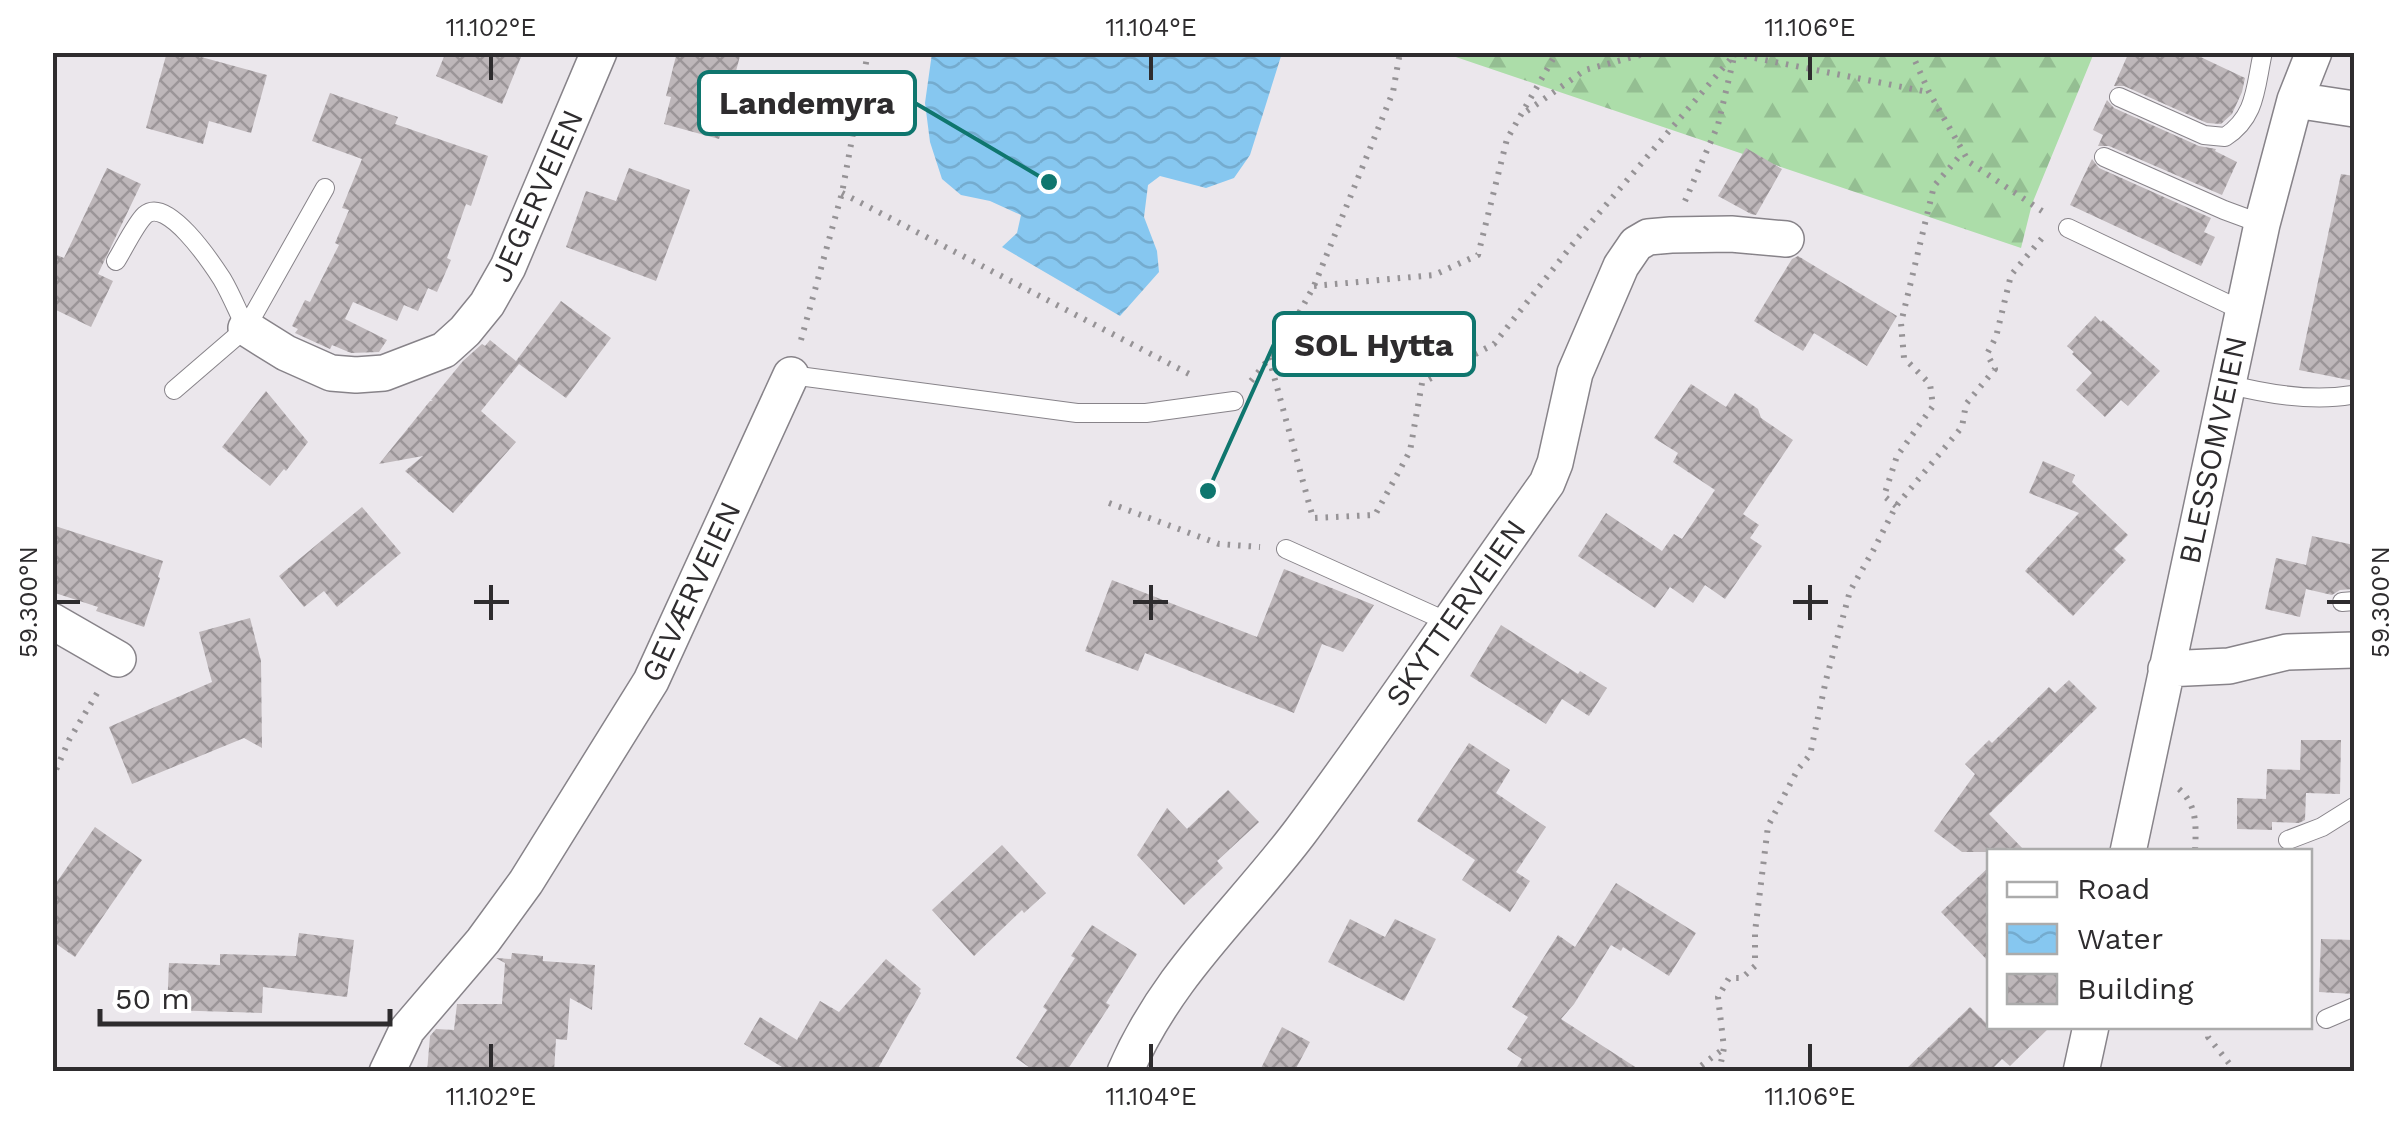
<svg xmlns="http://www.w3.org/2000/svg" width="2407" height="1124" viewBox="0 0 2407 1124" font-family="'Work Sans',sans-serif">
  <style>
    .forest { fill: url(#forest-firs) }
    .water { fill: url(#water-waves) }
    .building { fill: url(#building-cross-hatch) }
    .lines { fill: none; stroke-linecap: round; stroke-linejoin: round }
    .lane-casing { stroke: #878389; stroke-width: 20 }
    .street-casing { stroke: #878389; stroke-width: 38 }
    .path { stroke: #969396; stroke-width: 6; stroke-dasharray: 2.5 8; stroke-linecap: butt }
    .lane { stroke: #fff; stroke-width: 18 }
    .street { stroke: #fff; stroke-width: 35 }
    .ticks { fill: none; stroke: #2e2c2e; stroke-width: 4 }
    .labels { text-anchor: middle; stroke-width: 9; stroke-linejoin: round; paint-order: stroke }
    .street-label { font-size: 30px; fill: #2e2c2e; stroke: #fff }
    .leader { fill: none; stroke: #0f766e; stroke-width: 4 }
    .callout-dot { fill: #0f766e; stroke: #fff; stroke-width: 4 }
    .callout { fill: #fff; stroke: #0f766e; stroke-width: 4 }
    .callout-label { font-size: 32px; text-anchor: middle; font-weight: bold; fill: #2e2c2e }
    .neatline { fill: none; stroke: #2e2c2e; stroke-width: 4 }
    .ticks-label { font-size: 25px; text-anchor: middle; fill: #2e2c2e }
  </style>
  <defs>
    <pattern id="forest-firs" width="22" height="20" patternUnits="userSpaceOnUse" patternTransform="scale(2.5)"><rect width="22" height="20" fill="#acdda9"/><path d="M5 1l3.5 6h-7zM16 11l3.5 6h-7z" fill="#94be92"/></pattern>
    <pattern id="water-waves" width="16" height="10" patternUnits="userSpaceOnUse" patternTransform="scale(2.5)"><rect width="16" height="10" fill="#86c7f0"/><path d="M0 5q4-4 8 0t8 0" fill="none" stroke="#74abce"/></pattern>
    <pattern id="building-cross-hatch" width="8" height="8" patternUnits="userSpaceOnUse" patternTransform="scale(2.5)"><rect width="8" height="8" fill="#beb7ba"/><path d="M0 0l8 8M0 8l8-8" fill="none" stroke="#9b9598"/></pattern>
  </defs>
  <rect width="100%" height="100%" fill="#ebe7ec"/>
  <!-- forest -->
  <path class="forest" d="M1444,53H2094L2032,204L2021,248Z"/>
  <!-- water -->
  <path class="water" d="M932,53V52L1282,53L1250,155L1234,178L1206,188L1160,176L1148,185L1144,217L1157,251L1159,272L1120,316L1002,247L1017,233L1021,215L990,201L961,195L942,179L930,142L925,103Z"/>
  <!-- building -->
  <path class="building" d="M167,52H183L267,75L251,133L209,121L203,144L146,128Z
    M446,52H523L502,104L436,76Z
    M677,52H741L734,79L739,81L731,114L729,113L719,139L664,124L671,97L666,96Z
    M2129,52H2190L2245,78L2242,92L2232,114L2221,124L2207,123L2124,86H2114Z
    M330,93L398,117L395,124L488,156L471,206L466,204L447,258L451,260L437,292L428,288L418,311L404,305L397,321L353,302L345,319L387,340L379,352L351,353L332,345L330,349L295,333L298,329L292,326L305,300L310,302L339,245L335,243L349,210L342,208L362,159L312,141Z
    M2107,100L2114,108L2199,146L2216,149L2215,151L2237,162L2222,195L2109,146H2098L2103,135L2093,130Z
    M1746,148L1782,169L1756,215L1751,214L1718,196Z
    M2092,159L2099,168L2211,218L2204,232L2215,237L2201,266L2070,205Z
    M107,168L141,184L98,274L113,281L91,327L52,308V253L64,258Z
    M629,168L690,190L656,281L566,247L586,191L616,201Z
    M2341,174L2354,176V381L2299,370Z
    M1798,256L1897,316L1867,366L1814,333L1803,351L1754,321L1792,259Z
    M561,301L611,338L566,398L519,364L481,411L516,442L453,513L405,471L423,456L379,464L430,401H433L431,400L463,361L482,344L485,346L490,340L516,361Z
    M2095,316L2101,322L2103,320L2160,371L2128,406L2121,400L2105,417L2076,390L2092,373L2072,354L2074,352L2067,346Z
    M1691,384L1726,407L1735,393L1758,409L1761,418L1793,440L1743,514L1759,525L1750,538L1762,546L1725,599L1705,585L1693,603L1670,587L1655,608L1578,556L1606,513L1662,551L1674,534L1682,539L1715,490L1673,462L1678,453L1654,438Z
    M266,391L308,442L286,471L284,469L270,486L222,447Z
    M2043,461L2075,475L2072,482L2128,535L2114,549L2126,560L2073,616L2025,571L2079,513L2029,493Z
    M362,507L401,553L337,607L324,591L304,607L279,576Z
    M52,525L163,561L158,577L160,578L144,627L96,611L98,607L52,592Z
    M2312,536L2354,545V589L2340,590L2332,595L2306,589L2300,617L2265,609L2276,558L2306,565Z
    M1284,569L1374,605L1343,652L1322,644L1294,713L1145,653L1138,671L1085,651L1112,580L1257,637Z
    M250,618L261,661L262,748L244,738L132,784L109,727L212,682L199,632Z
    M1501,625L1578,674L1580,671L1607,688L1589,716L1562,699L1546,724L1470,676Z
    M2069,680L2097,708L1989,814L2026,852H1962L1934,831L1975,774L1965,764L1989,740L1992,743L2049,687L2055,693Z
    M2301,740H2341L2340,794L2306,793L2305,820L2299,823L2272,822V830L2237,829V798L2266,799L2267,769L2300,770Z
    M1469,743L1510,770L1496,793L1546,827L1516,872L1530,881L1510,912L1462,880L1475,860L1417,821Z
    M1228,790L1259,822L1217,861L1223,868L1184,905L1137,855L1167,808L1187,829Z
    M95,827L142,860L75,957L52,941V889Z
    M1002,845L1046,893L1024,913L1022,910L974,956L932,910Z
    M1990,866V963L1941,912Z
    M1616,883L1696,933L1669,976L1623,947L1621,951L1611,945L1574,1004L1561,1019L1643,1072H1514L1522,1059L1507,1049L1528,1017L1512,1007L1558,935L1575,947Z
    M1350,919L1385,937L1395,919L1436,939L1404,1001L1328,962Z
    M1092,925L1137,954L1106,1003L1110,1005L1066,1072H1036L1016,1058L1047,1010L1043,1007L1075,958L1071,956Z
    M299,933L354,940L347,997L263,987L262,1013L167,1010L169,963L220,965V954L296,956Z
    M2321,939L2354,940V994L2319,992Z
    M512,953L543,956V961L595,965L592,1010L570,998L567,1040L556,1039L554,1072H427L430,1036L436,1029L454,1030L457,1004H502L505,963L496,958L511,959Z
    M886,959L921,989L919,991L921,993L876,1072H779L782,1067L744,1044L760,1017L797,1040L820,1001L839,1012Z
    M1970,1007L1989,1026H2051L2010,1066L2002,1059L1989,1072H1903Z
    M1282,1027L1310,1042L1294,1072H1259Z"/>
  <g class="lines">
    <!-- lane casing -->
    <g class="lane-casing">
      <path id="lane" d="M2119,97L2204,135L2225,137C2257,116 2255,87 2263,52
        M2104,157L2224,210L2262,224
        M2068,228L2243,311
        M116,261C123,250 136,223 145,215C167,196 211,262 222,279C231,294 238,312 246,328
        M791,375L1077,413H1146L1234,401
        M2227,384C2266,394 2311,402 2351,395
        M174,390L246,328L325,188
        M1286,549L1448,622
        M2342,602L2354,601
        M2288,840L2322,827L2354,807
        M2326,1019L2354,1007"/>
    </g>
    <!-- street casing -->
    <g class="street-casing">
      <path id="street" d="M2295,100L2354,109
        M246,328L286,353L331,373L356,375L384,373L444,350L465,331L487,304L508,267L599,52
        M52,621L118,659
        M2166,669L2229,666L2287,652L2354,650
        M2128,852L2262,224L2295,100L2314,52
        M387,1072L407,1030L483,941L526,882L651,681L791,375
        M1125,1072C1167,974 1238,914 1300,832C1385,718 1464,599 1547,483L1555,463L1575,373L1621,266L1636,244L1648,237L1671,235L1731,234L1786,239
        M2081,1072L2091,1026"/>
    </g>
    <!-- path -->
    <path class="path" d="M1724,52L1928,92
      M1911,52L1929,92L1969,162L2048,215
      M1527,111L1585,70L1651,52
      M842,193L1195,377
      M1685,201L1718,125L1734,57
      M1314,286L1434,275L1478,255L1507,139L1557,52
      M801,340L842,193L868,52
      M1269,358L1313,518L1375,515L1410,451L1422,383L1494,344L1576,240L1734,55
      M1251,381L1284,340L1314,286L1393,92L1400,52
      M1109,503L1219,544L1260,547
      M1896,506L1884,496L1897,456L1933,406L1930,384L1904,358L1901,323L1934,186L1963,152
      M52,779L69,740L99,690
      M2179,789C2198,806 2196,827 2195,852
      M2207,1026L2208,1037L2236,1072
      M1693,1072L1723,1049
      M1719,1072L1724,1048L1718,997L1729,978H1742L1755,966V932L1768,826L1798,769L1810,755L1826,680L1850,591L1874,549L1896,506L1962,427L1966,404L1995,369L1987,354L1996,337L2011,275L2043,237"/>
    <!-- lane -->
    <use href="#lane" class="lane"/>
    <!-- street -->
    <use href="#street" class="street"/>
  </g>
  <!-- ticks -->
  <path class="ticks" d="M491,55V80M1151,55V80M1810,55V80M491,585V620M1151,585V620M1810,585V620M55,602H80M474,602H509M1133,602H1168M1793,602H1828M2327,602H2352M491,1044V1069M1151,1044V1069M1810,1044V1069"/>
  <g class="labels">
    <!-- street labels -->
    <g class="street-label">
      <text transform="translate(537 196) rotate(-66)" y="10">JEGERVEIEN</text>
      <text transform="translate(2213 450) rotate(-78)" y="10">BLESSOMVEIEN</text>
      <text transform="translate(691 592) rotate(-65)" y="10">GEVÆRVEIEN</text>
      <text transform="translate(1456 613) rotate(-55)" y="10">SKYTTERVEIEN</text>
    </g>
  </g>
  <!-- callouts -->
  <path class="leader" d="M1049 182L915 103M1208 491L1274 344"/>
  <g class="callout-dot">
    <circle cx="1049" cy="182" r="10"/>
    <circle cx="1208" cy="491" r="10"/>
  </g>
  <g class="callout">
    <rect x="699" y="72" width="216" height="62" rx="10"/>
    <rect x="1274" y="313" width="200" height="62" rx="10"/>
  </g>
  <g class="callout-label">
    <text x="807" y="114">Landemyra</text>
    <text x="1374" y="356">SOL Hytta</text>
  </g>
  <!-- border -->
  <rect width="2407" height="1124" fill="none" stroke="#ffffff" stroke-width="110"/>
  <!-- legend -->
  <rect x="1987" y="849" width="325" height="180" fill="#ffffff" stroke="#ababab" stroke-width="2.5"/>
  <rect x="2007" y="882" width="50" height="15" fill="#ffffff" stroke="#ababab" stroke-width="2.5"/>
  <text x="2077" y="899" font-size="30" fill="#2e2c2e">Road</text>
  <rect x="2007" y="924" width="50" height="30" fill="url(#water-waves)" stroke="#ababab" stroke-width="2.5"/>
  <text x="2077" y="949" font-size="30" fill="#2e2c2e">Water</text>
  <rect x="2007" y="974" width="50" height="30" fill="url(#building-cross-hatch)" stroke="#ababab" stroke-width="2.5"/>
  <text x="2077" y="999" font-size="30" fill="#2e2c2e">Building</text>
  <!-- scale -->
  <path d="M100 1009v15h290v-15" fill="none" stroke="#2e2c2e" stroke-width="5"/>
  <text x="115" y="1009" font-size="30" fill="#2e2c2e" stroke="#ffffff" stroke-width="8" paint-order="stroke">50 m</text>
  <rect x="55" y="55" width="2297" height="1014" class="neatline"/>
  <g class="ticks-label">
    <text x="491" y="36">11.102°E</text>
    <text x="1151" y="36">11.104°E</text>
    <text x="1810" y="36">11.106°E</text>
    <text transform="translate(28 602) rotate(-90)" y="9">59.300°N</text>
    <text transform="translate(2380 602) rotate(-90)" y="9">59.300°N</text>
    <text x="491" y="1105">11.102°E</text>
    <text x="1151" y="1105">11.104°E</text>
    <text x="1810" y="1105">11.106°E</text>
  </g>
</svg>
